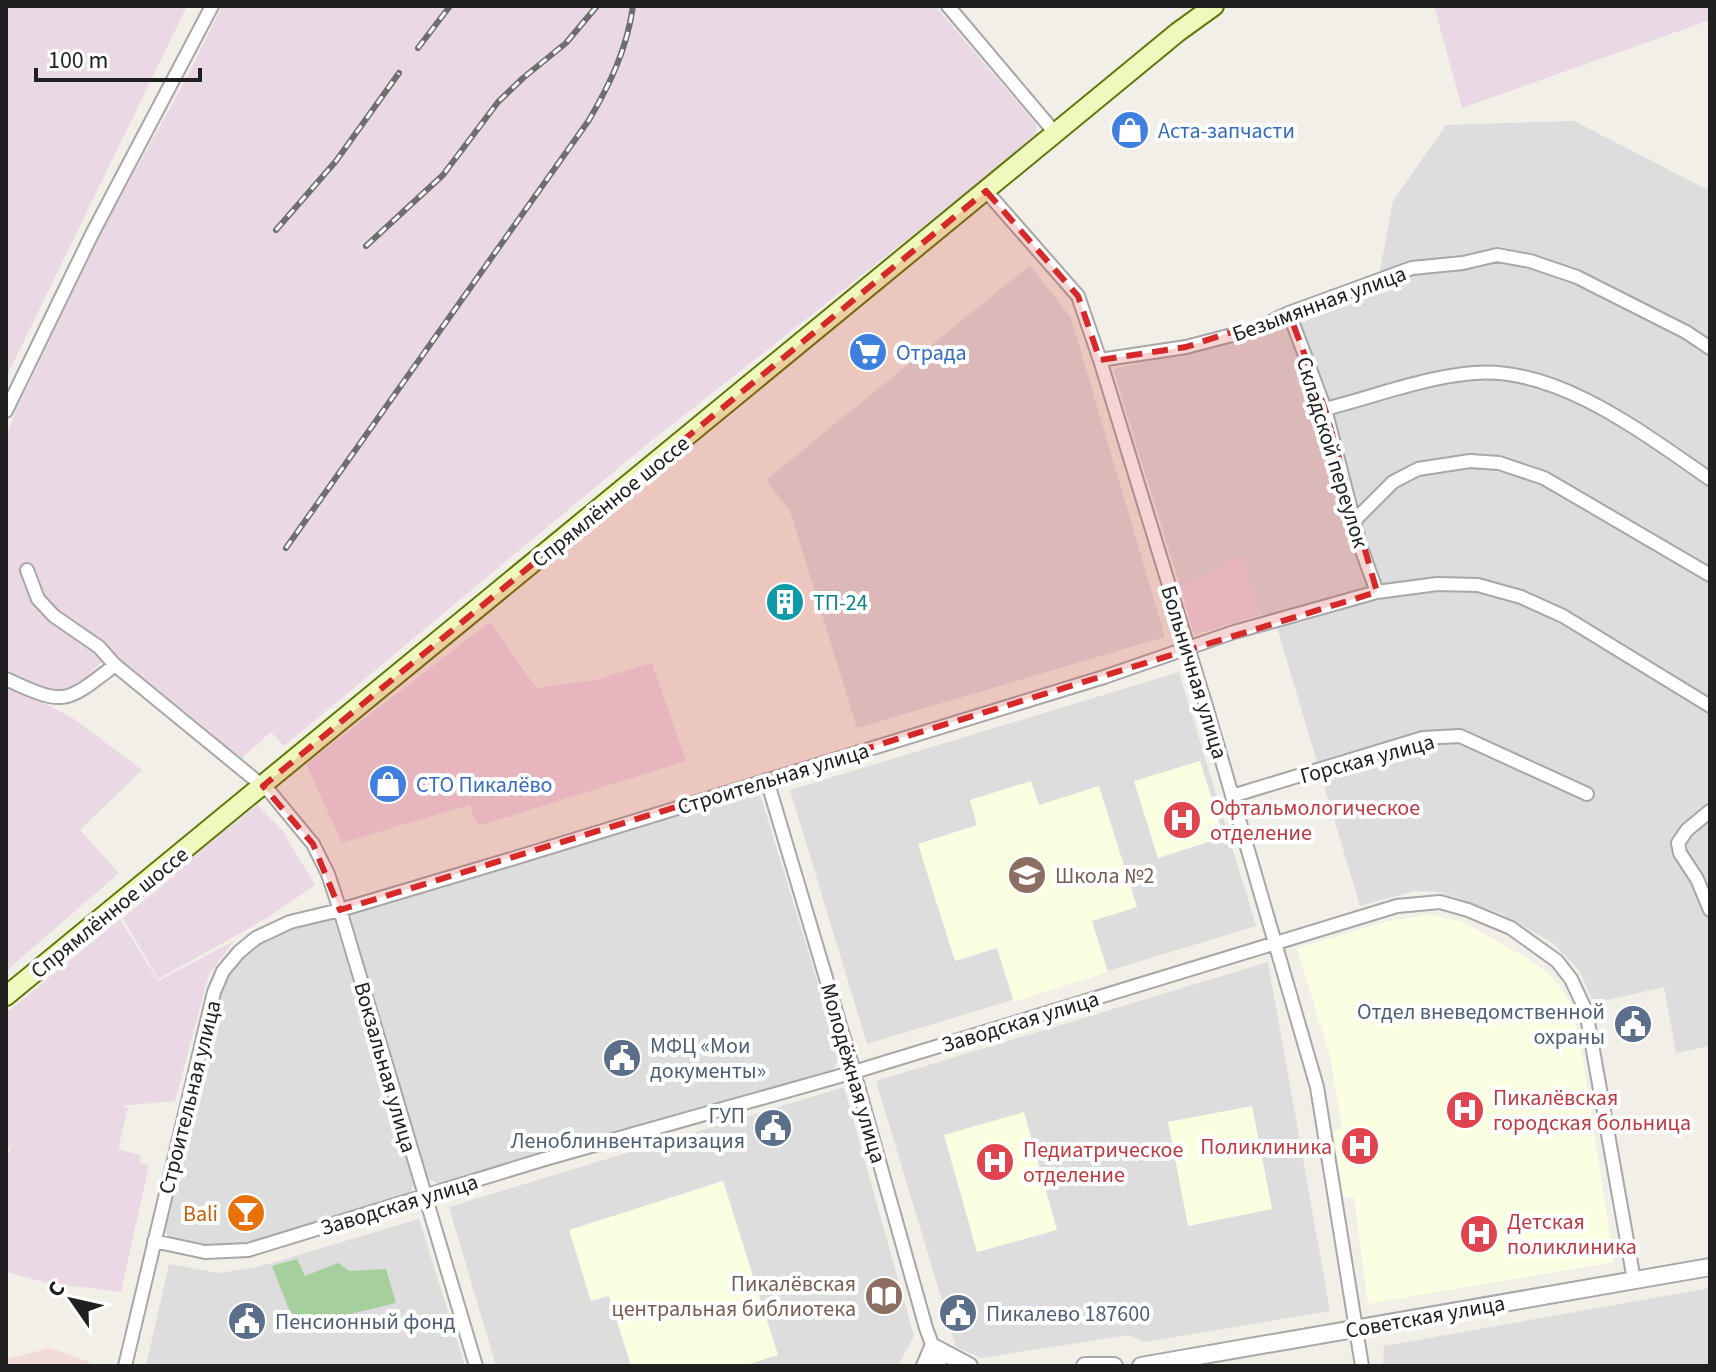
<svg xmlns="http://www.w3.org/2000/svg" width="1716" height="1372" viewBox="0 0 1716 1372" font-family="'Source Sans 3',sans-serif">
  <style>
    .residential { fill: #dedddd }
    .commercial { fill: #f1dbd7 }
    .industrial { fill: #ead9e4 }
    .education { fill: #fbffe2 }
    .forest { fill: #a5cf9c }
    .lines { fill: none; stroke-linecap: round; stroke-linejoin: round }
    .minor-casing { stroke: #a7a7a7; stroke-width: 16 }
    .tertiary-casing { stroke: #a7a7a7; stroke-width: 20 }
    .secondary-casing { stroke: #5e7806; stroke-width: 22 }
    .minor { stroke: #fff; stroke-width: 12 }
    .tertiary { stroke: #fff; stroke-width: 16 }
    .secondary { stroke: #eff9bd; stroke-width: 18 }
    .rail-casing { stroke: #6e6e6e; stroke-width: 6 }
    .rail { stroke: #fff; stroke-width: 3; stroke-dasharray: 9; stroke-linecap: butt }
    .marked { fill: #d62828; fill-opacity: 0.2; stroke: #d62828; stroke-width: 6; stroke-dasharray: 16 10; stroke-linejoin: round }
    .labels { text-anchor: middle; stroke-width: 8; stroke-linejoin: round; paint-order: stroke }
    .shop-label { font-size: 22px; fill: #366cbe; stroke: #fff; text-anchor: start }
    .street-label { font-size: 22px; fill: #202020; stroke: #fff }
    .culture-label { font-size: 22px; fill: #0d838f; stroke: #fff; text-anchor: start }
    .health-label { font-size: 22px; fill: #be3a42; stroke: #fff; text-anchor: start }
    .education-label { font-size: 22px; fill: #785e54; stroke: #fff; text-anchor: start }
    .service-label { font-size: 22px; fill: #4e5e75; stroke: #fff; text-anchor: start }
    .food-label { font-size: 22px; fill: #c56008; stroke: #fff; text-anchor: end }
  </style>
  <rect width="100%" height="100%" fill="#f1efe7"/>
  <!-- residential -->
  <path class="residential" d="M1574,121L1710,191V1046L1676,1053L1664,987L1594,1003L1579,970L1553,943L1502,914L1440,892L1414,891L1360,906L1273,614L1260,615L1242,556L1228,561L1219,570L1180,586L1113,369L1202,349L1377,286L1393,201L1446,125Z
    M1030,265L1071,318L1165,637L857,728L790,511L766,480Z
    M1179,672L1256,926L867,1044L790,790Z
    M749,791L760,794L840,1055L833,1070L440,1185L424,1176L348,918L350,910Z
    M327,916L334,919L415,1183L410,1192L238,1245L204,1246L172,1240L163,1229L215,1007L226,978L254,947L276,932Z
    M1268,962L1330,1311L1145,1342L1129,1335L981,1358L956,1347L876,1081Z
    M844,1087L914,1336L898,1366H496L449,1207Z
    M419,1219L465,1366H146L169,1264L219,1273L258,1267Z
    M1710,1288V1366H1383L1384,1346Z"/>
  <!-- commercial -->
  <path class="commercial" d="M50,1348L90,1362L88,1366H6V1359Z"/>
  <!-- industrial -->
  <path class="industrial" d="M6,6H187L6,378Z
    M222,6H935L1037,125L1036,138L640,450L284,746L271,732L236,763L209,731L118,658L99,664L77,687L57,693L38,688L6,673V436L20,402L106,223L186,79Z
    M1434,6H1710V20L1462,108Z
    M1242,556L1260,615L1194,635L1180,586L1219,570L1228,561Z
    M490,622L536,688L595,680L652,663L686,761L478,826L469,805L342,843L306,764Z
    M6,683L74,719L142,770L80,830L119,873L6,971Z
    M257,805L282,830L315,885L267,918L158,979L123,918L177,873L175,869Z
    M120,919L158,981L234,941L209,974L175,1101L121,1106L128,1108L118,1149L141,1155L140,1163L149,1165L121,1292L48,1283L6,1272V1167L10,1147L6,1149V1013Z"/>
  <!-- education -->
  <path class="education" d="M1200,761L1224,837L1158,858L1134,781Z
    M1031,781L1039,805L1099,786L1137,907L1092,921L1108,972L1014,1002L997,948L955,961L918,844L977,825L970,800Z
    M1428,915L1461,921L1525,957L1552,976L1569,1000L1575,1019L1583,1060L1614,1262L1368,1304L1354,1197L1344,1198L1333,1131L1342,1129L1331,1060L1297,948L1389,921Z
    M1252,1106L1272,1209L1188,1226L1168,1122Z
    M1024,1112L1057,1230L977,1252L944,1135Z
    M723,1181L778,1355L743,1366H631L609,1296L591,1301L569,1230Z"/>
  <!-- forest -->
  <path class="forest" d="M297,1259L305,1276L338,1263L349,1271L386,1269L396,1303L313,1323L290,1312L272,1266Z"/>
  <g class="lines">
    <!-- minor casing -->
    <g class="minor-casing">
      <path id="minor" d="M948,6L1056,134
        M986,191L1078,296L1100,360L1206,706L1317,1087L1362,1366
        M1289,313L1325,409L1360,545L1377,592
        M1100,360L1186,347L1255,329L1289,313L1412,268L1463,263L1497,255L1530,261L1577,277L1686,332L1710,348
        M1325,409C1373,397 1424,377 1474,373C1558,366 1644,434 1710,479
        M6,411L92,234L212,6
        M1355,520L1393,482L1418,469L1470,461L1499,463L1544,478L1710,575
        M27,570L38,599L54,616L99,647L115,665L270,792L313,844L328,874L340,910L476,1366
        M6,679C64,706 65,704 115,665
        M767,780L854,1072L926,1328L940,1366
        M1232,796L1423,738L1460,736L1587,794
        M1710,811L1687,830L1678,843L1680,853L1697,879L1710,910
        M154,1241L205,1252L248,1250L545,1159L854,1072L1397,906L1440,902L1468,910L1511,928L1557,961L1571,979L1586,1011L1634,1280
        M125,1366L214,992L223,971L239,952L256,938L290,922L340,910L508,860L1104,677L1234,632L1377,592L1437,584L1478,585L1521,597L1563,616L1710,706"/>
    </g>
    <!-- tertiary casing -->
    <g class="tertiary-casing">
      <path id="tertiary" d="M925,1366L933,1347L969,1366
        M1085,1366H1114
        M1141,1366L1710,1267"/>
    </g>
    <!-- secondary casing -->
    <g class="secondary-casing">
      <path id="secondary" d="M6,996L1178,32L1214,6"/>
    </g>
    <!-- minor -->
    <use href="#minor" class="minor"/>
    <!-- tertiary -->
    <use href="#tertiary" class="tertiary"/>
    <!-- secondary -->
    <use href="#secondary" class="secondary"/>
    <!-- rail casing -->
    <g class="rail-casing">
      <path id="rail" d="M418,48L450,6
        M276,230L336,161L399,73
        M366,246L443,175L498,102L523,78L566,43L597,6
        M286,548L589,120C610,84 627,49 633,6"/>
    </g>
    <!-- rail -->
    <use href="#rail" class="rail"/>
  </g>
  <!-- marked area -->
  <path class="marked" d="M986,191L1078,296L1100,360L1186,347L1289,313L1325,409L1377,592L340,910L313,844L263,786Z"/>
  <!-- icons -->
  <defs>
    <g id="shop-disc" transform="scale(2)"><circle r="9.5" fill="#3f7fe0" stroke="#fff"/><path d="M-5-2.5h2.3a2.7 3.5 0 0 1 5.4 0H5L5.5 6h-11ZM-1.5-2.5h3a1.5 2.3 0 0 0-3 0Z" fill="#fff"/></g>
    <g id="supermarket-disc" transform="scale(2)"><circle r="9.5" fill="#3f7fe0" stroke="#fff"/><path d="M-6-5.5h2.5l.6 2H6L4.5 2H-2.5L-4.4-4H-6ZM-1.5 3.2a1.3 1.3 0 1 0 .1 0ZM3 3.2a1.3 1.3 0 1 0 .1 0Z" fill="#fff"/></g>
    <g id="building-disc" transform="scale(2)"><circle r="9.5" fill="#0f9aa8" stroke="#fff"/><path d="M-4-6H4V6H1V3H-1V6H-4ZM-2.5-4.3h1.7v1.8h-1.7ZM.8-4.3h1.7v1.8H.8ZM-2.5-1h1.7V.8h-1.7ZM.8-1h1.7V.8H.8Z" fill="#fff"/></g>
    <g id="hospital-disc" transform="scale(2)"><circle r="9.5" fill="#e0444e" stroke="#fff"/><path d="M-5-5h3v3.5h4V-5h3V5h-3V1.5h-4V5h-3Z" fill="#fff"/></g>
    <g id="school-disc" transform="scale(2)"><circle r="9.5" fill="#8d6e63" stroke="#fff"/><path d="M0-5L7-2L0 1L-7-2ZM-4 1L0 2.5L4 1V4Q0 6-4 4Z" fill="#fff"/></g>
    <g id="civic-disc" transform="scale(2)"><circle r="9.5" fill="#5c6f8a" stroke="#fff"/><path d="M-.6-6.5H3V-4.5H.6V-3L4-1V1h2V6H-6V1h2V-1L-.6-3ZM-1.2 2.5V6h2.4V2.5Z" fill="#fff"/></g>
    <g id="bar-disc" transform="scale(2)"><circle r="9.5" fill="#e8710a" stroke="#fff"/><path d="M-6-5H6L.8 .8V4.5H3.5V6h-7V4.5H-.8V.8Z" fill="#fff"/></g>
    <g id="library-disc" transform="scale(2)"><circle r="9.5" fill="#8d6e63" stroke="#fff"/><path d="M-6-4Q-3-5.5-.7-3.5V5Q-3 3-6 4ZM6-4Q3-5.5 .7-3.5V5Q3 3 6 4Z" fill="#fff"/></g>
  </defs>
  <g fill-rule="evenodd">
    <use href="#shop-disc" x="1130" y="130"/>
    <use href="#supermarket-disc" x="868" y="352"/>
    <use href="#building-disc" x="785" y="602"/>
    <use href="#shop-disc" x="388" y="784"/>
    <use href="#hospital-disc" x="1182" y="820"/>
    <use href="#school-disc" x="1027" y="875"/>
    <use href="#civic-disc" x="1633" y="1024"/>
    <use href="#civic-disc" x="622" y="1058"/>
    <use href="#hospital-disc" x="1465" y="1110"/>
    <use href="#civic-disc" x="773" y="1128"/>
    <use href="#hospital-disc" x="1360" y="1146"/>
    <use href="#hospital-disc" x="995" y="1162"/>
    <use href="#bar-disc" x="246" y="1213"/>
    <use href="#hospital-disc" x="1479" y="1234"/>
    <use href="#library-disc" x="884" y="1296"/>
    <use href="#civic-disc" x="958" y="1313"/>
    <use href="#civic-disc" x="247" y="1321"/>
  </g>
  <g class="labels">
    <!-- shop labels -->
    <g class="shop-label">
      <text x="1158" y="138">Аста-запчасти</text>
      <text x="896" y="360">Отрада</text>
      <text x="416" y="792">СТО Пикалёво</text>
    </g>
    <!-- street labels -->
    <g class="street-label">
      <text transform="translate(1319 303) rotate(-20)" y="8">Безымянная улица</text>
      <text transform="translate(1333 452) rotate(73)" y="8">Складской переулок</text>
      <text transform="translate(610 501) rotate(-39)" y="8">Спрямлённое шоссе</text>
      <text transform="translate(1195 672) rotate(73)" y="8">Больничная улица</text>
      <text transform="translate(1367 758) rotate(-15)" y="8">Горская улица</text>
      <text transform="translate(773 778) rotate(-17)" y="8">Строительная улица</text>
      <text transform="translate(109 912) rotate(-39)" y="8">Спрямлённое шоссе</text>
      <text transform="translate(1020 1021) rotate(-17)" y="8">Заводская улица</text>
      <text transform="translate(386 1067) rotate(74)" y="8">Вокзальная улица</text>
      <text transform="translate(854 1073) rotate(74)" y="8">Молодёжная улица</text>
      <text transform="translate(189 1097) rotate(-76)" y="8">Строительная улица</text>
      <text transform="translate(399 1204) rotate(-17)" y="8">Заводская улица</text>
      <text transform="translate(1425 1316) rotate(-10)" y="8">Советская улица</text>
    </g>
    <!-- culture labels -->
    <g class="culture-label">
      <text x="813" y="610">ТП-24</text>
    </g>
    <!-- health labels -->
    <g class="health-label">
      <text x="1210" y="815">Офтальмологическое<tspan x="1210" dy="25">отделение</tspan></text>
      <text x="1493" y="1105">Пикалёвская<tspan x="1493" dy="25">городская больница</tspan></text>
      <text x="1332" y="1154" text-anchor="end">Поликлиника</text>
      <text x="1023" y="1157">Педиатрическое<tspan x="1023" dy="25">отделение</tspan></text>
      <text x="1507" y="1229">Детская<tspan x="1507" dy="25">поликлиника</tspan></text>
    </g>
    <!-- education labels -->
    <g class="education-label">
      <text x="1055" y="883">Школа №2</text>
      <text x="856" y="1291" text-anchor="end">Пикалёвская<tspan x="856" dy="25">центральная библиотека</tspan></text>
    </g>
    <!-- service labels -->
    <g class="service-label">
      <text x="1605" y="1019" text-anchor="end">Отдел вневедомственной<tspan x="1605" dy="25">охраны</tspan></text>
      <text x="650" y="1053">МФЦ «Мои<tspan x="650" dy="25">документы»</tspan></text>
      <text x="745" y="1123" text-anchor="end">ГУП<tspan x="745" dy="25">Леноблинвентаризация</tspan></text>
      <text x="986" y="1321">Пикалево 187600</text>
      <text x="275" y="1329">Пенсионный фонд</text>
    </g>
    <!-- food labels -->
    <g class="food-label">
      <text x="218" y="1221">Bali</text>
    </g>
  </g>
  <!-- border -->
  <rect width="1716" height="1372" fill="none" stroke="#202020" stroke-width="16"/>
  <!-- north arrow -->
  <g transform="translate(72 1300) rotate(304)" stroke="#ffffff" stroke-width="6" paint-order="stroke">
  <path d="M0-6L14 30L0 20L-14 30Z" fill="#202020"/>
  <text y="-12" font-size="22" font-weight="bold" text-anchor="middle" fill="#202020">С</text>
  </g>
  <!-- scale -->
  <path d="M36 68v12h164v-12" fill="none" stroke="#202020" stroke-width="4"/>
  <text x="48" y="68" font-size="24" fill="#202020" stroke="#ffffff" stroke-width="6" paint-order="stroke">100 m</text>
</svg>
